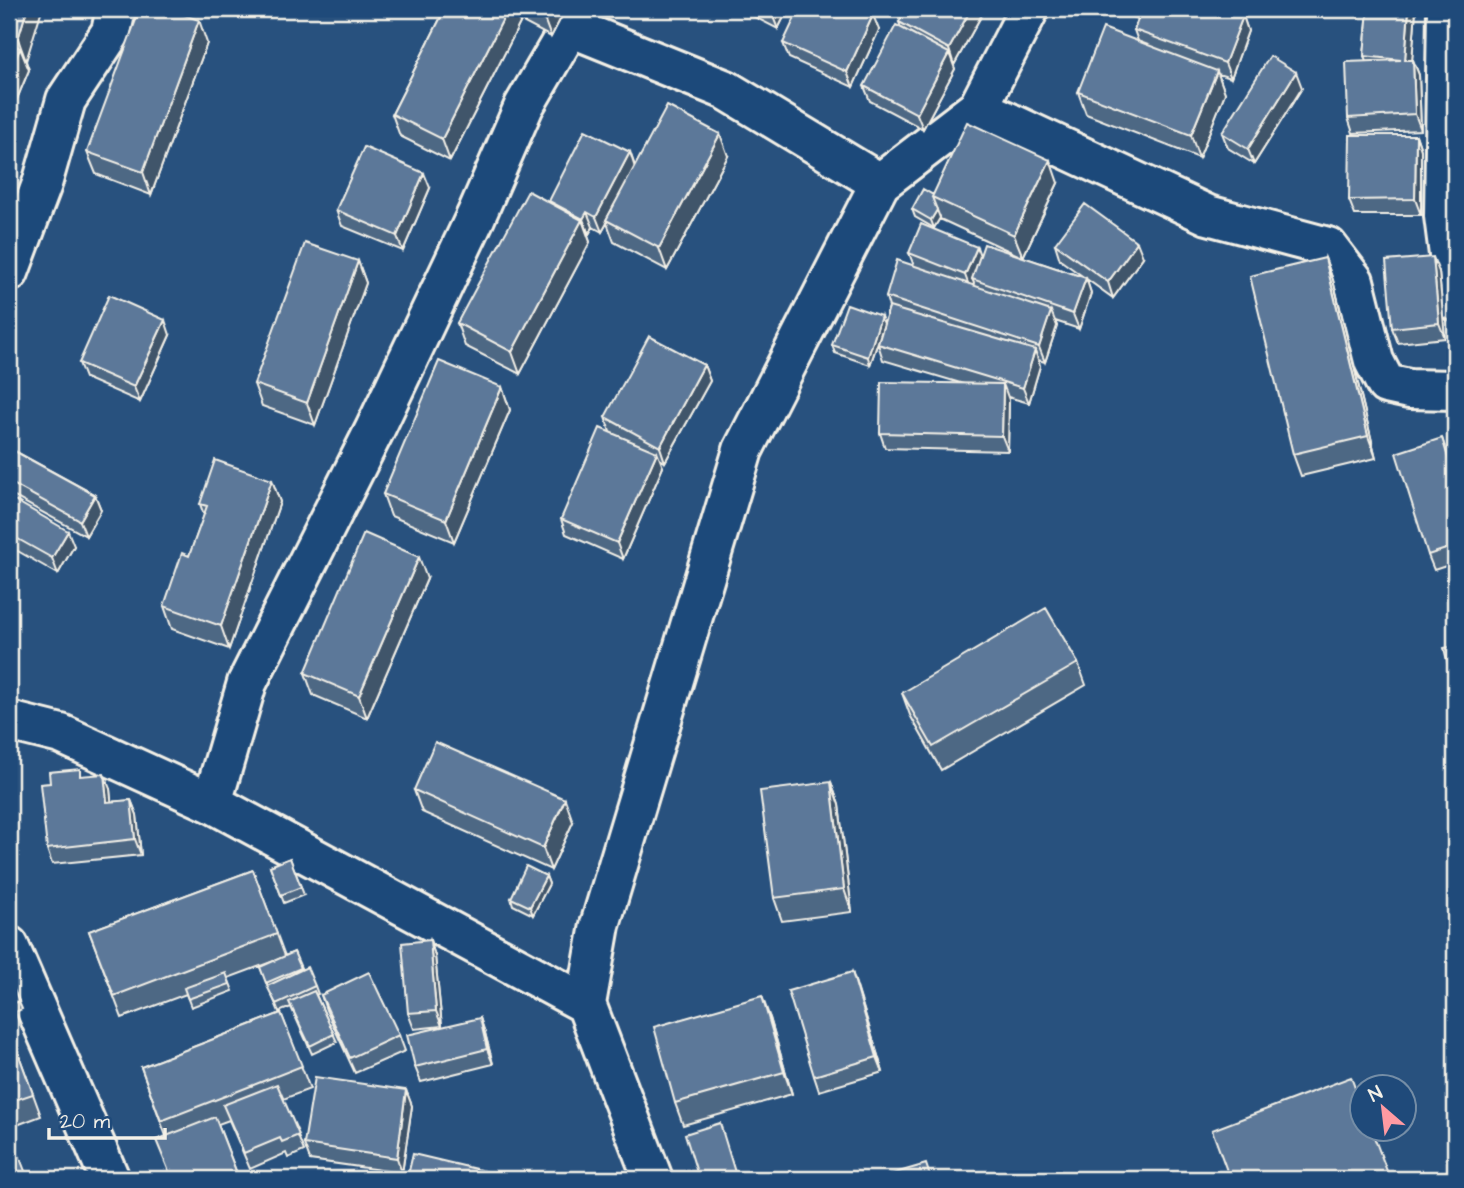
<svg xmlns="http://www.w3.org/2000/svg" width="1464" height="1188" viewBox="0 0 1464 1188" font-family="'Architects Daughter',sans-serif">
  <style>
    .lines { fill: none; stroke-linecap: round; stroke-linejoin: round }
    .street-casing { stroke: #f4f1e8; stroke-width: 44 }
    .street { stroke: #1f4a7a; stroke-width: 38 }
    .wall { fill: #4e6784; stroke: #f4f1e8; stroke-width: 2 }
    .shaded-wall { fill: #40546b; stroke: #f4f1e8; stroke-width: 2 }
    .building { fill: #5b7899; stroke: #f4f1e8; stroke-width: 2 }
  </style>
  <rect width="100%" height="100%" fill="#28517e"/>
  <filter id="ink" filterUnits="userSpaceOnUse"><feTurbulence type="fractalNoise" baseFrequency=".0143" numOctaves="2"/><feDisplacementMap in="SourceGraphic" scale="14" xChannelSelector="R" yChannelSelector="G"/><feConvolveMatrix kernelMatrix="1 2 1 2 8 2 1 2 1" color-interpolation-filters="sRGB"/></filter>
  <g filter="url(#ink)">
    <g class="lines">
      <!-- street casing -->
      <g class="street-casing">
        <path id="street" d="M1447,9L1444,216L1455,301
          M978,108L1208,215L1328,247L1354,281L1374,361L1386,384L1409,389L1455,390
          M9,272L42,184L66,100L111,32L116,9
          M9,721L61,734L212,803L586,1004L653,1179
          M212,803L247,683L375,429L476,216L524,106L570,27L726,90L880,183
          M9,946L110,1179
          M586,1004L600,925L743,450L880,183L978,108L1029,9"/>
      </g>
      <!-- street -->
      <use href="#street" class="street"/>
    </g>
    <!-- wall -->
    <path class="wall" d="M9,9L29,70L9,118Z
      M445,9H559L562,16L551,37L519,20L520,23L450,161L400,136L392,114Z
      M674,9H686L684,13Z
      M739,9H788L778,29Z
      M985,9L954,65L953,64L955,69L923,129L870,101L864,86L901,28L899,22Z
      M1113,9H1140L1136,18Z
      M1142,9H1246L1243,16L1248,31L1231,78L1218,74L1225,93L1199,158L1086,114L1078,92L1138,41L1134,30Z
      M1368,9H1416L1412,60H1413L1419,75L1421,130L1353,133L1348,118L1366,62L1364,56Z
      M879,30L853,87L789,58L783,43Z
      M207,43L151,195L96,174L87,152Z
      M1302,88L1254,164L1228,148L1222,133Z
      M1416,135L1421,150V215H1355L1349,200Z
      M630,152L635,166L728,156L667,270L614,242L607,223L602,232L593,227L589,234L587,233L590,242L520,374L465,346L457,323L549,202Z
      M1058,183L1023,257L1086,278L1091,293L1079,329L1055,321L1057,326L1045,362L1038,360L1040,366L1029,403L1008,397L1009,400L1008,451L885,448L880,433L964,384L883,360L878,344L881,334L870,365L835,353L832,345L884,324L889,307L886,297L914,266L909,253L980,256L1018,255L940,219V218L934,228L915,217L912,209L933,195Z
      M430,188L403,251L342,226L336,210Z
      M1055,244L1143,257L1113,298L1060,260Z
      M1325,258L1333,280L1376,458L1301,476L1293,454Z
      M358,261L366,283L315,425L262,406L254,384Z
      M1439,272L1445,338L1398,343L1392,328Z
      M170,335L140,402L85,378L79,363Z
      M704,365L710,381L665,462L660,460L663,467L623,559L566,534L561,519L610,432L605,417Z
      M502,387L510,410L454,542L391,516L383,494Z
      M1442,438L1455,478V563L1434,570L1428,555Z
      M9,448L95,495L101,510L86,536L9,494Z
      M272,480L280,502L229,649L172,629L164,606L189,556L204,515L200,504Z
      M9,497L74,546L58,574L9,546Z
      M427,579L367,718L313,695L305,673Z
      M1078,663L1086,685L941,770L910,715L902,693Z
      M82,776L110,789L111,802L131,800L137,815L141,855L52,864L47,849Z
      M831,782L839,805L852,912L782,921L774,898Z
      M414,790L573,822L551,870L422,812Z
      M290,858L304,895L284,903L270,866Z
      M253,870L285,956L294,952L301,970L315,986L318,994L316,995L337,1042L312,1054L291,1007L279,1012L260,967L282,958L228,978L233,991L191,1007L186,994L122,1018L89,931Z
      M546,876L549,884L533,915L513,905L511,898Z
      M430,940L435,956L442,1026L414,1029L408,1013Z
      M852,972L883,1072L819,1091L814,1076Z
      M9,979L22,1009L9,1015Z
      M321,995L399,1035L405,1051L355,1073L326,1010Z
      M281,1013L310,1089L283,1099L304,1151L288,1158L286,1153L250,1169L229,1120L218,1124L239,1179H171L166,1136L141,1067Z
      M480,1018L485,1033L493,1064L421,1082L415,1067Z
      M770,1018L792,1094L683,1125L675,1103Z
      M9,1028L41,1116L9,1128Z
      M406,1090L412,1106L402,1173L310,1160L304,1144Z"/>
    <!-- shaded-wall -->
    <path class="shaded-wall" d="M27,9H42L26,61L18,39Z
      M508,9H515L520,23L450,161L442,139Z
      M552,9H559L562,16L551,37L545,21Z
      M775,9H788L778,29L772,14Z
      M971,9H985L954,65L949,49Z
      M1133,9H1140L1136,18Z
      M1241,9H1246L1243,16Z
      M1409,9H1416L1411,75L1405,60Z
      M873,15L879,30L853,87L847,72Z
      M1243,16L1248,31L1231,78L1225,63Z
      M199,20L207,43L151,195L143,172Z
      M20,48L29,70L9,118V76Z
      M949,53L955,69L923,129L917,114Z
      M1413,60L1419,75L1421,130L1415,114Z
      M1217,71L1225,93L1199,158L1191,135Z
      M1296,72L1302,88L1254,164L1248,149Z
      M720,134L728,156L667,270L659,248Z
      M1416,135L1421,150V215L1415,199Z
      M630,152L635,168L606,220L607,223L602,232L596,217Z
      M1050,160L1058,183L1023,257L1014,235Z
      M424,173L430,188L403,251L397,236Z
      M937,210L940,218L934,228L931,220Z
      M587,212L593,227L589,234L583,219Z
      M582,220L590,242L520,374L512,352Z
      M1137,242L1143,257L1113,298L1108,282Z
      M977,247L982,262L972,279L974,283L971,291L965,275Z
      M1433,257L1439,272L1445,338L1439,323Z
      M1325,258L1333,280L1376,458L1368,436Z
      M358,261L366,283L315,425L307,403Z
      M1086,278L1091,293L1079,329L1073,314Z
      M1051,311L1057,326L1045,362L1039,347Z
      M881,316L884,324L870,365L868,357Z
      M165,320L170,335L140,402L134,387Z
      M1035,350L1040,366L1029,403L1023,388Z
      M704,365L710,381L665,462L660,447Z
      M1003,384L1009,400L1008,451L1002,436Z
      M502,387L510,410L454,542L446,520Z
      M657,452L663,467L623,559L617,543Z
      M272,480L280,502L229,649L221,626Z
      M95,495L101,510L86,536L80,521Z
      M68,531L74,546L58,574L52,558Z
      M419,557L427,579L367,718L359,696Z
      M104,774L110,789L113,817L107,802Z
      M831,782L839,805L852,912L844,889Z
      M565,799L573,822L551,870L543,848Z
      M131,800L137,815L141,855L135,839Z
      M546,876L549,884L533,915L530,907Z
      M430,940L435,956L442,1026L436,1011Z
      M852,972L857,987L883,1072L877,1057Z
      M762,996L770,1018L792,1094L784,1072Z
      M480,1018L485,1033L493,1064L487,1049Z
      M406,1090L412,1106L402,1173L397,1158Z"/>
    <!-- building -->
    <path class="building" d="M9,9H27L18,39L9,36Z
      M140,9H167L199,20L143,172L87,152Z
      M445,9H508L442,139L392,114Z
      M522,9H552L545,21Z
      M763,9H775L772,14Z
      M799,9H859L873,15L847,72L783,43Z
      M906,9H971L949,49L899,22Z
      M1142,9H1224L1243,16L1225,63L1134,30Z
      M1368,9H1409L1405,60H1413L1415,114L1348,118L1346,62L1401,60L1364,56Z
      M896,25L949,53L917,114L864,86Z
      M1103,28L1217,71L1191,135L1078,92Z
      M9,43L20,48L9,76Z
      M1270,56L1296,72L1248,149L1222,133Z
      M667,106L720,134L659,248L606,220Z
      M967,122L1050,160L1014,235L932,197Z
      M585,130L630,152L596,217L587,212L583,219L549,201Z
      M1350,135H1416L1415,199L1349,200Z
      M364,147L424,173L397,236L336,210Z
      M923,189L933,195L932,197L937,210L931,220L912,209Z
      M528,191L582,220L512,352L457,323Z
      M1085,204L1137,242L1108,282L1055,244Z
      M921,224L977,247L965,275L909,253Z
      M305,243L358,261L307,403L254,384Z
      M984,244L1086,278L1073,314L972,279Z
      M1433,257L1439,323L1392,328L1386,261Z
      M1325,258L1368,436L1293,454L1250,276Z
      M897,260L1051,311L1039,347L886,297Z
      M109,295L165,320L134,387L79,363Z
      M847,304L881,316L868,357L832,345Z
      M889,307L1035,350L1023,388L878,344Z
      M649,336L704,365L660,447L605,417Z
      M439,361L502,387L446,520L383,494Z
      M881,382L1003,384L1002,436L880,433Z
      M600,428L657,452L617,543L561,519Z
      M1442,438L1455,480V546L1428,555L1396,453Z
      M9,448L95,495L80,521L9,482Z
      M215,460L272,480L221,626L164,606L182,553L189,556L207,506L200,504Z
      M9,497L68,531L52,558L9,534Z
      M364,533L419,557L359,696L305,673Z
      M1046,608L1078,663L933,747L902,693Z
      M1455,646V693L1444,648Z
      M435,742L565,799L543,848L414,790Z
      M80,769V776L104,774L107,802L131,800L135,839L47,849L40,784L50,783L49,772Z
      M831,782L844,889L774,898L760,791Z
      M290,858L301,887L281,895L270,866Z
      M526,866L546,876L530,907L511,898Z
      M253,870L277,934L114,996L89,931Z
      M430,940L436,1011L408,1013L402,943Z
      M294,952L301,968L266,983L260,967Z
      M307,967L315,986L276,1004L267,986Z
      M369,972L399,1035L350,1058L321,995Z
      M852,972L877,1057L814,1076L788,991Z
      M226,973L230,984L188,999L184,988Z
      M9,979L19,1001L9,1006Z
      M314,991L334,1034L310,1046L289,1002Z
      M762,996L784,1072L675,1103L654,1027Z
      M281,1013L302,1066L161,1121L141,1067Z
      M480,1018L487,1049L415,1067L407,1035Z
      M9,1028L33,1094L9,1102Z
      M315,1077L406,1090L397,1158L304,1144Z
      M1351,1077L1362,1107V1129H1371L1390,1179H1230L1212,1130Z
      M277,1084L299,1135L282,1142L280,1138L244,1153L223,1105Z
      M215,1117L236,1171L216,1179H172L156,1140Z
      M720,1123L737,1179H699L685,1134Z
      M18,1153L28,1179H9V1156Z
      M413,1154L493,1173L492,1179H407Z
      M926,1164L931,1179H875Z"/>
  </g>
  <!-- margin -->
  <rect width="1464" height="1188" fill="none" stroke="#1f4a7a" stroke-width="35"/>
  <rect x="18" y="18" width="1429" height="1153" fill="none" stroke="#f4f1e8" stroke-width="2.5" filter="url(#ink)"/>
  <!-- north arrow -->
  <g transform="translate(1383 1108) rotate(332)"><circle r="33" fill="#1f4a7a" stroke="#748da6" stroke-width="2"/>
  <path d="M0-5L12 26L0 18L-12 26Z" fill="#ff9aa2"/>
  <text y="-10" font-size="19" font-weight="bold" text-anchor="middle" fill="#f4f1e8">N</text>
  </g>
  <!-- scale -->
  <path d="M49 1128v10h116v-10" fill="none" stroke="#f4f1e8" stroke-width="3.5"/>
  <text x="60" y="1128" font-size="21" fill="#f4f1e8" stroke="#1f4a7a" stroke-width="5" paint-order="stroke">20 m</text>
</svg>
